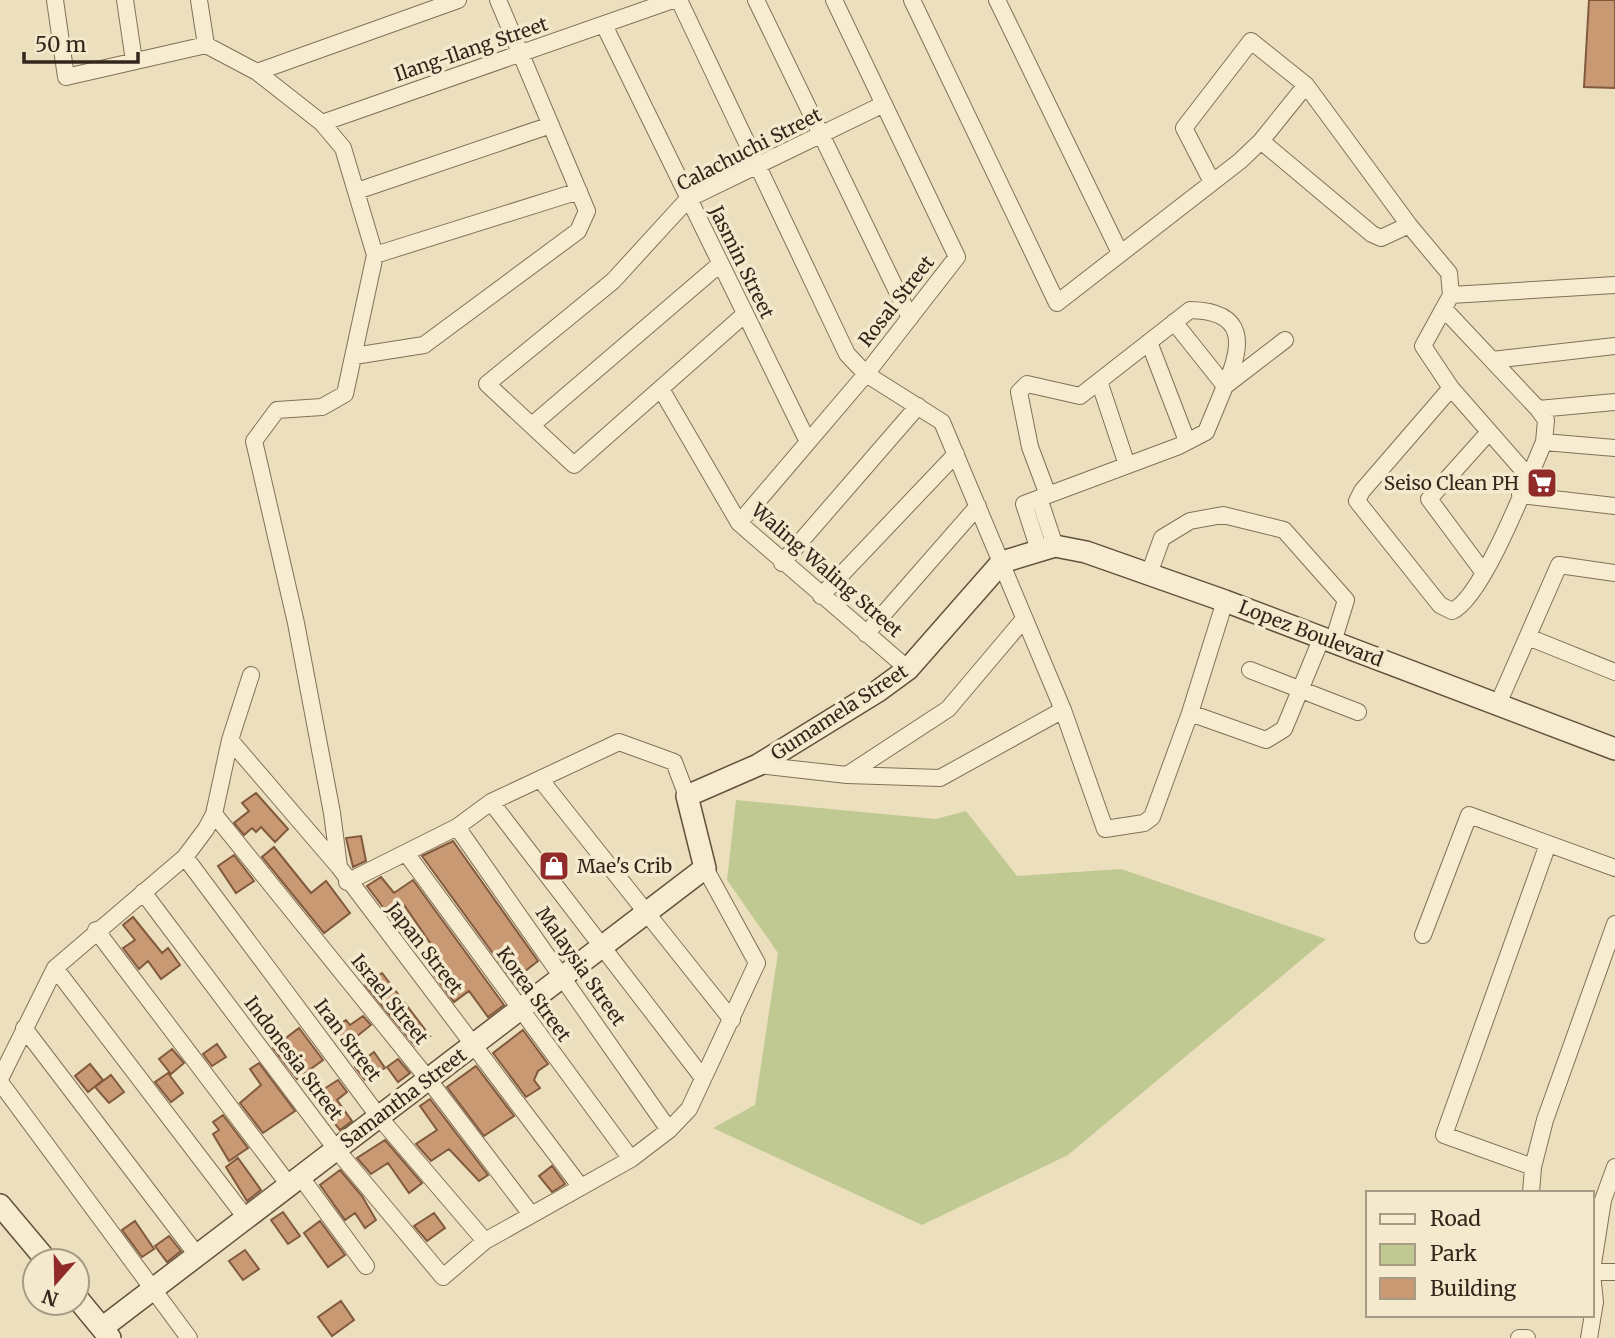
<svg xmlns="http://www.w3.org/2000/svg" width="1615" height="1338" viewBox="0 0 1615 1338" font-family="Merriweather,serif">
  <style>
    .green { fill: #c1c992 }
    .building { fill: #c99974; stroke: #815a3e; stroke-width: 2 }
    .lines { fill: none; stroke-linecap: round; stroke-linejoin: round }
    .street-casing { stroke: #837057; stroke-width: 18 }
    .secondary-casing { stroke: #65513b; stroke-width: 24 }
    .street { stroke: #f7ecd0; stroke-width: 16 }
    .secondary { stroke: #f7ecd0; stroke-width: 21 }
    .labels { text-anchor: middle; stroke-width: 7; stroke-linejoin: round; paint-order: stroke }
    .street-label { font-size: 19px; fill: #33271b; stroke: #f4e9cd }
    .poi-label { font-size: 19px; fill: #33271b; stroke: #f4e9cd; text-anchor: end }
  </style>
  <rect width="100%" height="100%" fill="#ecdfbd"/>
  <!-- green -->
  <path class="green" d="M736,800L936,819L966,811L1017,876L1121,869L1326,939L1068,1155L922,1225L713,1128L755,1105L778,953L727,880Z"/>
  <!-- building -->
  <path class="building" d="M1589,0H1615V88L1584,87Z
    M256,793L288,829L275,842L261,827L256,832L252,828L244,835L234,823L249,811L242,803Z
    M361,836L366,861L353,867L346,838Z
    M453,841L538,961L524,972L532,983L521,992L422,856Z
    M274,847L311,893L326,881L350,913L324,933L262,857Z
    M234,855L254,881L236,893L218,866Z
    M381,877L394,893L413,880L504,1005L488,1017L469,991L454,1002L434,975L446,966L404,905L389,915L367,886Z
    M133,917L162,953L168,948L180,965L161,979L148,961L139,969L123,948L135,940L123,925Z
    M382,973L430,1036L415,1046L365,985Z
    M363,1016L371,1025L346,1045L334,1028L346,1020L350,1025Z
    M299,1028L323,1060L297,1079L273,1048Z
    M523,1030L548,1064L538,1071L534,1080L540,1088L526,1097L493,1053Z
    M217,1044L226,1057L212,1066L203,1054Z
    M172,1049L184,1063L171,1074L159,1059Z
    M374,1052L385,1068L365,1080L355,1067Z
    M398,1059L410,1073L398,1082L387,1067Z
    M259,1063L295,1111L263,1133L240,1103L261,1085L250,1069Z
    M90,1064L103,1080L88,1092L75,1076Z
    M476,1066L514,1116L484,1136L447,1087Z
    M168,1073L183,1093L171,1102L155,1082Z
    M111,1075L124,1092L109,1103L95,1087Z
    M338,1080L347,1092L337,1100L352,1121L340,1130L313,1096Z
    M430,1099L488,1175L479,1181L449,1149L431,1161L416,1144L437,1130L420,1106Z
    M223,1115L248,1148L229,1161L213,1134L219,1130L213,1122Z
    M385,1140L422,1183L409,1193L388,1163L371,1174L357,1158Z
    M238,1158L261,1190L247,1201L226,1167Z
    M552,1166L565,1184L552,1192L539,1176Z
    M340,1170L362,1196L376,1220L365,1228L355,1213L345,1220L320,1185Z
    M283,1212L300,1236L288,1244L271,1220Z
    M434,1213L445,1228L427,1241L414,1226Z
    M135,1221L154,1249L142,1257L122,1230Z
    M320,1221L345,1255L328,1267L304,1233Z
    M169,1236L181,1251L167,1262L155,1246Z
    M245,1250L259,1269L243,1280L229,1261Z
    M341,1301L354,1320L332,1336L318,1317Z"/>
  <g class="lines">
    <!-- street casing -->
    <g class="street-casing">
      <path id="street" d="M55,0L66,77L206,45L257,72L322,123L343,148L375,255L345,394L322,407L277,410L254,441L296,623L332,813L339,867
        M125,0L134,61
        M199,0L206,45
        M679,0L847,354L866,374L942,422L1063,710L1105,829L1144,823L1152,817L1190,713L1225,601
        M756,0L910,318
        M912,0L1057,303L1240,161L1261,141L1306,85
        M997,0L1120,253
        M604,25L808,442
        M257,72L458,0
        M322,123L673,0
        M1261,141L1372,234L1381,238L1409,225
        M1212,182L1184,128L1251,41L1306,85L1409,225L1449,273L1451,295L1423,346L1451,388L1529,477
        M357,191L551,125
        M375,255L579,191
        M1451,295L1615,285
        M1444,309L1538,409L1546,420L1544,442C1529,476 1483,598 1452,611L1440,605L1357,501L1362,491L1451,388
        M745,314L574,465L487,384L613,281L688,199L884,104
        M1149,342L1187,441
        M354,356L424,345L578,231L587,211L498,0
        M1492,360L1615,346
        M1099,381L1127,465
        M661,389L739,523L908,669
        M1538,409L1615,402
        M532,425L720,264
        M1544,442L1615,448
        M1048,495L1030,447L1019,392L1027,384L1080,396L1190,310C1246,311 1244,344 1225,386L1285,340
        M1520,495L1615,506
        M1039,498L1055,546
        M739,523L866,374L957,257L834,0
        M1039,550L1024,504L1179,446L1206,432L1225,386L1174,322
        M782,563L918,406
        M1484,573L1429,499L1489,432
        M1149,574L1162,538L1190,521L1223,515L1284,530L1346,600L1333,642
        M821,596L956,454
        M866,634L978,506
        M1528,637L1615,672
        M1250,670L1358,712
        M1498,704L1559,565L1615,573
        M1190,713L1266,740L1284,729L1322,637
        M230,740L339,867L580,1186
        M758,765L847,775L940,778L1063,710
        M847,775L948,709L1024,619
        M540,779L732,1020
        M491,802L703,1078
        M214,814L428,1079L530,1213
        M457,827L669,1130
        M406,853L631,1159
        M185,857L379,1117L485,1241
        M347,882L457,827L491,802L619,742L674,762L687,796
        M143,892L336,1149L443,1277L485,1241L631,1159L669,1130L689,1109L757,963L705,868
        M96,930L289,1185
        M1423,935L1469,815L1615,868
        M55,968L246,1218
        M24,1028L197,1255
        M0,1079L55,968L185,857L206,829L214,814L230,740L251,675
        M0,1082L189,1338
        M1533,1167L1444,1135L1548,844
        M300,1176L366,1266
        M1531,1193L1533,1167L1545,1120L1615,924
        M1592,1270L1603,1200L1615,1167
        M1592,1272H1615
        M1519,1338H1527
        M1589,1338L1595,1302L1592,1274"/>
    </g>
    <!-- secondary casing -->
    <g class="secondary-casing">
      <path id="secondary" d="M0,1205L47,1261
        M77,1298L110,1338
        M102,1328L705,868L687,796L758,765L878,691L908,669L1002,562L1055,546L1086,552L1225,601L1615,749"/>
    </g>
    <!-- street -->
    <use href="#street" class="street"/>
    <!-- secondary -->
    <use href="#secondary" class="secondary"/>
  </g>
  <!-- icons -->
  <defs>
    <g id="supermarket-square" transform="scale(1.575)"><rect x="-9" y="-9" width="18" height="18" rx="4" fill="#902b29" stroke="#f4e9cd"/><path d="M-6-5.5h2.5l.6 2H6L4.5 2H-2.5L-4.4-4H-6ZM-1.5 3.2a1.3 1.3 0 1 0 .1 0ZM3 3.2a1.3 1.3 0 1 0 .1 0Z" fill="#fff"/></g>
    <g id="shop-square" transform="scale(1.575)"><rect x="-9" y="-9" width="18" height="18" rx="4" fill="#902b29" stroke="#f4e9cd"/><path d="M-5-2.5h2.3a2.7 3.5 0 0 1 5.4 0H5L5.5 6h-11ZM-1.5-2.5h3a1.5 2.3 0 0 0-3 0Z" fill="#fff"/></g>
  </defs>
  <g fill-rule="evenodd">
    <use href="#supermarket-square" x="1542" y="483"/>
    <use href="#shop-square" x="554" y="866"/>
  </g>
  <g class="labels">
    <!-- street labels -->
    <g class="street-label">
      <text transform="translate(471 49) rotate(-19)" y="7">Ilang-Ilang Street</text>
      <text transform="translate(749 149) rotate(-27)" y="7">Calachuchi Street</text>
      <text transform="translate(742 262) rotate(64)" y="7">Jasmin Street</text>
      <text transform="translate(896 301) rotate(-52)" y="7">Rosal Street</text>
      <text transform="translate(827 570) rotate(41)" y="7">Waling Waling Street</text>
      <text transform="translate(1311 633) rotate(21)" y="7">Lopez Boulevard</text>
      <text transform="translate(839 712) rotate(-33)" y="7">Gumamela Street</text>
      <text transform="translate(425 948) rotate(52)" y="7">Japan Street</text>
      <text transform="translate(581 966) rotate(55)" y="7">Malaysia Street</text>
      <text transform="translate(534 994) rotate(54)" y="7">Korea Street</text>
      <text transform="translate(390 999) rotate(51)" y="7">Israel Street</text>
      <text transform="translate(348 1040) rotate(53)" y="7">Iran Street</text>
      <text transform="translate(294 1058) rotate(53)" y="7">Indonesia Street</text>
      <text transform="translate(403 1098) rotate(-37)" y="7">Samantha Street</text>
    </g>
    <!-- poi labels -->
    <g class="poi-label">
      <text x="1519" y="490">Seiso Clean PH</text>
      <text x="577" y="873" text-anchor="start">Mae's Crib</text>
    </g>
  </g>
  <!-- legend -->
  <rect x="1366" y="1191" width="228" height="126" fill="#f4e9cd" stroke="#a79b86" stroke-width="2"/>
  <rect x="1380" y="1214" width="35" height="10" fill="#f7ecd0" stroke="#a79b86" stroke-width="2"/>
  <text x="1430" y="1226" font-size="21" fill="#33271b">Road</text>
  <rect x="1380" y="1244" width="35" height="21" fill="#c1c992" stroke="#a79b86" stroke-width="2"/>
  <text x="1430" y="1261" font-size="21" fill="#33271b">Park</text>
  <rect x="1380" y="1278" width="35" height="21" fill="#c99974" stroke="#a79b86" stroke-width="2"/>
  <text x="1430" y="1296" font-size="21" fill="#33271b">Building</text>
  <!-- north arrow -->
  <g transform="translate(56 1282) rotate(200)"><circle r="33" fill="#f4e9cd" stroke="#a79b86" stroke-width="2"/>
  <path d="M0-5L12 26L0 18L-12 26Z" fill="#902b29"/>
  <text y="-10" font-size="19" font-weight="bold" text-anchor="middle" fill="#33271b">N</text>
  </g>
  <!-- scale -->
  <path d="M24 52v10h114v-10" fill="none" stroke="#33271b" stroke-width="3.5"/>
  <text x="35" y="52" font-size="21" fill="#33271b" stroke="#f4e9cd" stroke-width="5" paint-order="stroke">50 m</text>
</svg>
